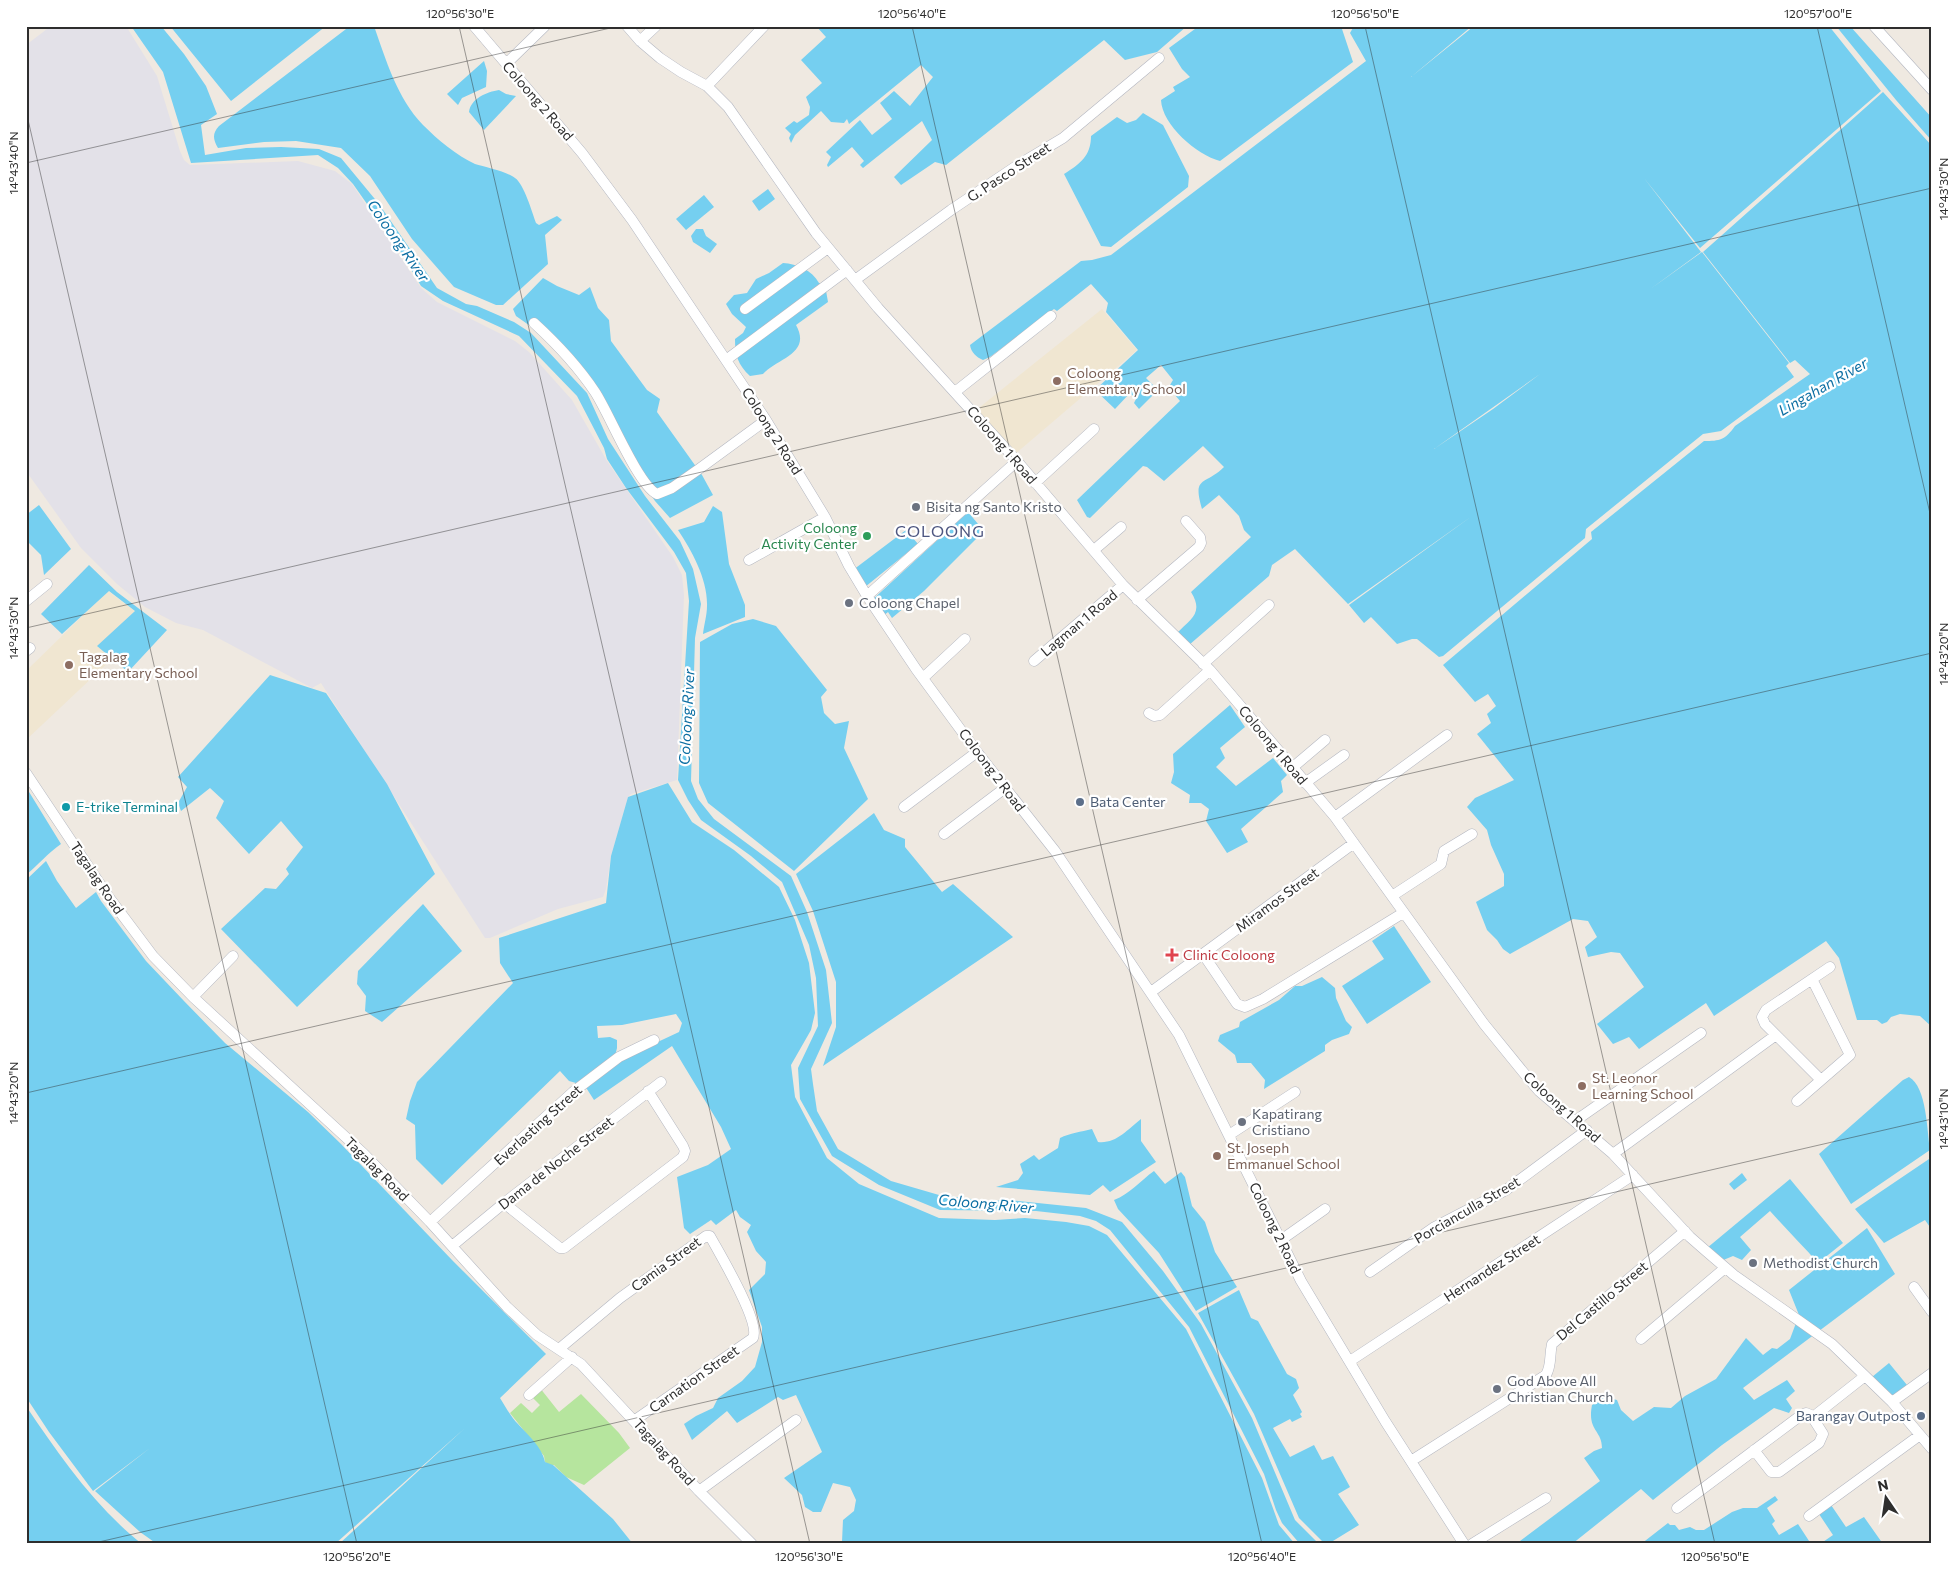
<svg xmlns="http://www.w3.org/2000/svg" width="1958" height="1570" viewBox="0 0 1958 1570" font-family="Commissioner,sans-serif">
  <style>
    .industrial { fill: #e3e1e8 }
    .education { fill: #f0e6d1 }
    .green { fill: #b6e59e }
    .water { fill: #75cff0; fill-rule: evenodd }
    .lines { fill: none; stroke-linecap: round; stroke-linejoin: round }
    .minor-casing { stroke: #b4b7c1; stroke-width: 11 }
    .minor { stroke: #fff; stroke-width: 10 }
    .ticks { fill: none; stroke: #2e2e2e; stroke-width: 1; stroke-opacity: 0.45 }
    .education-dot { fill: #8d6e63; stroke: #fff; stroke-width: 2 }
    .worship-dot { fill: #6b7280; stroke: #fff; stroke-width: 2 }
    .leisure-dot { fill: #2e9e5b; stroke: #fff; stroke-width: 2 }
    .service-dot { fill: #5c6f8a; stroke: #fff; stroke-width: 2 }
    .culture-dot { fill: #0f9aa8; stroke: #fff; stroke-width: 2 }
    .health-dot { fill: #e0444e; stroke: #fff; stroke-width: 2 }
    .labels { text-anchor: middle; stroke-width: 4.5; stroke-linejoin: round; paint-order: stroke }
    .street-label { font-size: 14px; fill: #2e2e2e; stroke: #fff }
    .education-label { font-size: 14px; fill: #785e54; stroke: #fff; text-anchor: start }
    .worship-label { font-size: 14px; fill: #5b616d; stroke: #fff; text-anchor: start }
    .leisure-label { font-size: 14px; fill: #27864d; stroke: #fff; text-anchor: end }
    .service-label { font-size: 14px; fill: #4e5e75; stroke: #fff; text-anchor: start }
    .culture-label { font-size: 14px; fill: #0d838f; stroke: #fff; text-anchor: start }
    .health-label { font-size: 14px; fill: #be3a42; stroke: #fff; text-anchor: start }
    .water-label { font-size: 15px; font-style: italic; fill: #0d6fa3; stroke: #fff }
    .quarter-label { font-size: 16px; letter-spacing: 1px; fill: #4d5680; stroke: #fff }
    .neatline { fill: none; stroke: #2e2e2e; stroke-width: 2 }
    .ticks-label { font-size: 12px; text-anchor: middle; fill: #2e2e2e }
  </style>
  <rect width="100%" height="100%" fill="#efe9e1"/>
  <!-- industrial -->
  <path class="industrial" d="M51,26H126L157,76L180,151L184,160L190,165L298,161L335,171L352,184L421,288L437,302L515,341L529,352L572,400L607,461L673,557L682,575L684,595L677,780L631,794L628,797L611,856L606,889L603,897L558,909L490,938H485L321,683L312,688L203,630L176,623L145,607L117,584L81,548L26,471V394L29,392L26,388V45Z"/>
  <!-- education -->
  <path class="education" d="M1102,309L1137,350L1014,455L975,411Z
    M108,591L135,611L98,646L112,659L26,740V671Z"/>
  <!-- green -->
  <path class="green" d="M540,1388L559,1412L581,1394L619,1433L630,1448L584,1485L566,1477L554,1465H549L545,1462L544,1456L510,1413L521,1403L532,1413L540,1405L531,1396Z"/>
  <!-- water -->
  <path class="water" d="M131,26H161L184,54L206,86L217,114L201,125L205,155L246,148L281,147L319,149L341,158L379,204L437,288L466,304L477,306L514,322L531,333L587,393L608,439L645,496L680,541L693,569L701,604L695,638L691,781L698,799L714,819L791,876L807,912L826,970L832,1023L811,1069L813,1084L817,1111L838,1149L891,1181L939,1195L987,1201L1009,1200L1086,1208L1122,1222L1163,1271L1201,1324L1252,1418L1295,1520L1319,1544H1300L1282,1523L1276,1510L1264,1474L1189,1327L1110,1230L1096,1221L1080,1216L1036,1211L940,1210L879,1185L832,1156L800,1099L798,1068L818,1026L816,978L809,945L782,882L751,856L701,820L688,800L678,780L689,601L686,573L674,552L626,488L607,459L604,448L577,396L519,336L443,301L421,286L400,251L353,184L338,168L318,155L191,163L163,72Z
    M170,26H326L231,101Z
    M350,26H374C386,60 397,98 423,125C437,139 457,156 475,164C485,167 508,172 515,178C524,184 532,212 536,223L539,225L557,216L562,220L545,235L548,264L503,305H496L454,287L412,239L370,176L341,148L296,141L264,142L218,148C213,139 212,134 219,126Z
    M816,26H1187L1157,52L1125,60L1104,40L946,165L935,162L901,185L894,177L932,140L922,121L863,168L860,165L864,161L852,147L828,167L827,165L831,157L826,152L860,120L872,135L892,119L880,103L894,91L910,106L933,77L921,65L849,124L847,119L844,123L831,122L821,111L795,135L791,143L789,138L791,134L785,128L794,121L797,123L809,115L810,107L806,97L822,83L801,60L826,37Z
    M1199,26H1344L1342,29L1353,62L1220,161C1197,155 1162,125 1161,100L1175,91L1173,87L1190,77L1182,69L1169,48Z
    M1354,26H1472L1411,77L1474,26H1829L1881,91L1700,248L1644,178L1701,252L1649,290L1702,252L1789,363L1786,366L1794,377L1721,431L1703,434L1586,529L1585,538L1443,656L1439,657L1417,639H1412L1397,644L1371,617L1364,623L1349,605L1472,516L1348,604L1295,549L1272,565L1269,576L1189,645L1177,633C1191,619 1204,613 1191,592L1251,537L1244,530L1239,516L1219,495L1202,509C1192,475 1205,486 1224,467L1203,446L1164,481L1147,467L1143,466L1090,518L1087,517L1077,500L1180,401L1175,395L1176,391L1170,385L1173,380L1161,365L1146,378L1158,390L1139,409L1134,403L1136,399L1130,393L1115,409L1095,390L1138,350L1106,312L1108,303L1091,284L1057,311L1054,309L990,357L983,360C976,357 971,352 970,345L1081,261L1092,260L1111,255L1366,61L1350,33ZM1540,374L1493,409L1434,449Z
    M1836,26H1850L1932,118V141L1896,100Z
    M484,61L487,71L486,87L462,98L458,105L447,94Z
    M499,90L506,94L516,96L484,130L469,112C471,98 487,92 499,90Z
    M1883,92L1932,146V1027L1920,1016L1900,1014L1891,1017L1887,1022L1882,1024L1877,1020H1857L1839,958L1826,941L1714,1016L1706,1003L1639,1049L1629,1037L1613,1044L1597,1024L1644,987L1620,953L1611,952L1588,957L1585,947L1597,937L1588,921L1573,919L1510,954L1503,949L1497,940L1487,930L1476,902L1504,886V874L1491,845L1487,830L1467,807L1475,798L1514,780L1477,734L1491,723L1487,714L1496,706L1488,694L1475,702L1443,665L1592,539L1591,532L1704,441C1720,441 1725,440 1735,426L1810,374L1795,360L1790,363L1703,252Z
    M1143,113L1163,125L1189,176L1188,187L1111,247L1101,246L1064,174C1080,164 1091,156 1091,136L1117,117L1127,123L1136,120Z
    M768,189L775,199L759,211L752,201Z
    M704,195L714,207L686,230L676,219Z
    M696,229H703L706,236L717,244L710,253L693,242L691,236Z
    M783,263C797,264 812,270 819,283L825,285L828,302L796,325C812,354 777,358 763,374L750,376C738,365 735,355 735,339L743,333L746,327L732,314L726,304L734,295L747,293L756,279L769,273Z
    M543,278L557,286L579,295L590,287L598,308L609,320L611,341L647,390L660,399L657,412L702,475L713,495L670,518L655,501L615,440L592,391L543,335L516,316L513,309Z
    M39,505L71,549L44,575L41,555L26,540V515Z
    M713,506L722,512L729,564L745,605V617L703,634C704,625 707,615 707,606C708,580 692,551 678,530L704,522Z
    M968,512L984,531L924,591L892,618L888,612L883,616L871,601Z
    M906,530L918,544L865,587L853,570Z
    M89,565L117,592L167,630L128,672L97,646L135,611L109,591L62,634L41,614Z
    M753,619L776,626L827,690L821,697L824,713L835,724L849,721L844,748L868,799L794,871L708,803L699,783L700,642L732,624Z
    M270,675L326,693L387,784L435,874L297,1007L221,929L265,888L276,889L289,874L286,869L303,847L281,821L249,854L216,818L224,801L210,788L181,811L178,803L187,787L178,777Z
    M1230,705L1245,727L1220,748L1225,758L1216,767L1236,786L1273,758L1287,775L1281,781L1283,792L1241,829L1248,842L1227,853L1206,821L1209,809L1201,803H1189L1190,795L1171,783L1174,772L1173,754Z
    M668,783L692,822L734,850L779,887L795,920L809,963L815,1013L811,1030L791,1065L795,1097L827,1158L859,1184L939,1218L995,1220L1025,1218L1066,1222L1089,1226L1107,1235L1186,1329L1262,1478L1279,1525L1295,1544H838L842,1542L843,1520L854,1511L856,1500L850,1487L833,1483L821,1512H813L805,1507L802,1495L784,1478L822,1452L796,1395L783,1400L778,1397L737,1423L727,1411L692,1440L684,1424L696,1416L713,1408L718,1398L742,1381L755,1367L762,1342V1327L749,1290L765,1274L766,1262L756,1251L747,1232L751,1225L740,1217L736,1210L716,1225L711,1220L690,1234L684,1228L677,1177L708,1165L731,1149L721,1127L672,1046L594,1100L585,1086L632,1054L679,1032L682,1023L676,1014L622,1025L597,1026L598,1038L610,1037L617,1040V1048L615,1056L576,1083L569,1081L560,1071L442,1185L416,1159L415,1125L406,1119L410,1101L417,1082L513,983L500,963L499,938L606,903L611,856L628,797Z
    M26,787L61,844C47,854 39,864 26,875Z
    M874,813L884,830L905,839V847L942,892L953,884L1013,937L823,1066L836,1027V982L813,911L796,874Z
    M46,861L57,881L76,908L96,892L101,901L146,961L184,1001L225,1043L308,1112L341,1144L452,1260L546,1354L500,1398C505,1406 511,1417 518,1424C528,1435 542,1447 545,1462L553,1465L613,1519L633,1544H339L465,1428L335,1544H157L140,1532L95,1491L150,1448L93,1491L49,1432L26,1397V880Z
    M423,904L462,951L382,1022L365,1011L366,996L357,984L358,971Z
    M1394,926L1431,982L1367,1024L1342,986L1384,959L1372,941Z
    M1322,977L1335,988L1336,998L1346,1021L1352,1027L1349,1034L1332,1040L1325,1045V1051L1264,1089L1265,1080L1251,1063H1237L1235,1055L1218,1041L1220,1035L1239,1027L1240,1022L1279,1000L1295,986H1302Z
    M1909,1077C1927,1087 1927,1131 1930,1150L1851,1204L1819,1154L1903,1080Z
    M1141,1119V1141L1156,1162L1110,1192L1103,1185L1090,1195L996,1187L1018,1180L1023,1173L1020,1164L1034,1155L1039,1160L1058,1148L1060,1138C1070,1133 1081,1132 1092,1129L1098,1142C1116,1144 1127,1130 1141,1119Z
    M1932,1157V1230L1925,1220L1884,1243L1855,1209Z
    M1154,1171L1165,1184L1181,1172L1185,1177L1192,1206L1205,1222L1215,1252L1237,1287L1196,1311L1159,1253L1118,1209L1114,1200C1130,1194 1140,1181 1154,1171Z
    M1742,1173L1747,1180L1734,1190L1729,1184Z
    M1790,1179L1843,1243L1818,1263C1802,1245 1786,1229 1770,1211L1740,1237L1751,1250L1742,1260L1733,1256L1721,1261L1707,1248Z
    M1867,1228L1895,1274L1743,1388L1754,1400L1787,1380L1795,1391L1786,1399L1792,1408L1789,1413L1774,1408L1722,1445L1653,1500L1641,1489L1572,1544H1516L1600,1481L1584,1458L1594,1451L1602,1448C1602,1430 1587,1431 1592,1405L1598,1402L1600,1396L1617,1400L1621,1410L1633,1421L1654,1407L1671,1408L1685,1396L1716,1379L1746,1338L1763,1355L1772,1348L1777,1349L1790,1339L1799,1315L1789,1290Z
    M1239,1290L1251,1318L1258,1321L1287,1374L1296,1379L1299,1388L1293,1395L1302,1412L1300,1414L1302,1417L1292,1422L1290,1419L1273,1428L1290,1457L1314,1445L1322,1460L1333,1456L1350,1487L1338,1494L1359,1525L1328,1544H1325L1299,1518L1254,1414L1198,1313Z
    M1889,1363L1907,1385L1894,1399L1872,1377Z
    M26,1406C59,1455 95,1507 142,1544H29L26,1541Z
    M1775,1496L1778,1500L1767,1508L1775,1521L1772,1524L1779,1535L1798,1524L1811,1544H1641L1668,1523L1670,1525H1675L1679,1530L1690,1527L1696,1530H1704L1732,1512L1743,1508H1757Z
    M1831,1505L1846,1527L1864,1517L1883,1544H1820L1833,1535L1819,1514Z"/>
  <g class="lines">
    <!-- minor casing -->
    <g class="minor-casing">
      <path id="minor" d="M474,26L582,153L632,220L766,420L825,517L849,566L867,596L916,669L977,752L1055,851L1179,1035L1301,1281L1385,1421L1464,1544
        M627,26L640,41L660,58L681,72L707,86L728,107L816,233L878,308L1017,461L1123,585L1210,670L1335,817L1484,1024L1528,1078L1539,1091L1613,1154L1690,1237L1706,1251L1734,1275L1832,1344L1892,1402L1932,1449
        M1874,26L1932,90
        M640,41L656,26
        M506,64L545,26
        M707,86L764,26
        M855,280L951,210L1018,165L1063,138L1159,58
        M745,309L828,248
        M534,323C558,345 577,365 595,392C609,413 638,485 657,494L672,488L699,469L766,420
        M726,360L847,270
        M955,392L1051,316
        M1035,483L1094,429
        M1094,550L1121,527
        M749,560L825,517
        M867,596L1017,461
        M1137,600L1199,547L1201,543L1200,537L1186,521
        M26,601L47,584
        M26,651L30,648
        M1034,661L1123,585
        M1203,664L1269,605
        M923,678L965,639
        M1149,713L1154,716L1160,715L1210,670
        M1292,768L1325,740
        M26,773L108,896L153,956L193,997L364,1154L430,1222L507,1307L537,1335L581,1364L699,1491L752,1544
        M1305,783L1344,755
        M904,807L977,752
        M1335,817L1447,735
        M944,834L1005,788
        M1392,896L1441,864L1444,851L1472,834
        M1203,954L1237,1004L1245,1007L1263,999L1403,913
        M1151,992L1354,843
        M193,997L233,956
        M1821,1080L1765,1024L1762,1017L1766,1010L1830,967
        M1797,1101L1850,1055L1812,979
        M1575,1121L1701,1033
        M1229,1135L1295,1092
        M1613,1154L1776,1035
        M504,1203L560,1248H564L683,1157L685,1151L683,1146L648,1091
        M430,1222L573,1092L619,1057L654,1040
        M1281,1240L1325,1209
        M452,1246L504,1203L661,1082
        M1370,1272L1433,1228L1506,1190L1587,1130
        M1914,1287L1932,1312
        M1641,1339L1725,1268
        M559,1349L620,1298L706,1236H710C719,1253 761,1322 753,1338L635,1420
        M1350,1361L1633,1175
        M529,1395L572,1357
        M1892,1402L1932,1373
        M1813,1417L1865,1376
        M1411,1461L1546,1375C1552,1364 1549,1357 1552,1344L1685,1231
        M699,1491L796,1420
        M1677,1508L1800,1416L1806,1413L1811,1415L1823,1434L1819,1443L1779,1472H1771L1754,1450
        M1809,1516L1920,1435
        M1472,1544L1546,1498"/>
    </g>
    <!-- minor -->
    <use href="#minor" class="minor"/>
  </g>
  <!-- ticks -->
  <path class="ticks" d="M459,26L810,1544M912,26L1262,1544M1365,26L1715,1544M1817,26L1932,522M26,111L357,1544M26,163L619,26M26,628L1932,188M26,1093L1932,653M90,1544L1932,1119"/>
  <!-- markers -->
  <g class="education-dot">
    <circle cx="1057" cy="381" r="5"/>
    <circle cx="69" cy="665" r="5"/>
    <circle cx="1582" cy="1086" r="5"/>
    <circle cx="1217" cy="1156" r="5"/>
  </g>
  <g class="worship-dot">
    <circle cx="916" cy="507" r="5"/>
    <circle cx="849" cy="603" r="5"/>
    <circle cx="1242" cy="1122" r="5"/>
    <circle cx="1753" cy="1263" r="5"/>
    <circle cx="1497" cy="1389" r="5"/>
  </g>
  <circle class="leisure-dot" cx="867" cy="536" r="5"/>
  <g class="service-dot">
    <circle cx="1080" cy="802" r="5"/>
    <circle cx="1921" cy="1416" r="5"/>
  </g>
  <circle class="culture-dot" cx="66" cy="807" r="5"/>
  <path class="health-dot" d="M1169.5 947.5h5v5h5v5h-5v5h-5v-5h-5v-5h5z"/>
  <g class="labels">
    <!-- street labels -->
    <g class="street-label">
      <text transform="translate(538 101) rotate(49)" y="5">Coloong 2 Road</text>
      <text transform="translate(1009 172) rotate(-33)" y="5">G. Pasco Street</text>
      <text transform="translate(772 431) rotate(58)" y="5">Coloong 2 Road</text>
      <text transform="translate(1002 445) rotate(49)" y="5">Coloong 1 Road</text>
      <text transform="translate(1079 623) rotate(-40)" y="5">Lagman 1 Road</text>
      <text transform="translate(1273 745) rotate(50)" y="5">Coloong 1 Road</text>
      <text transform="translate(992 770) rotate(53)" y="5">Coloong 2 Road</text>
      <text transform="translate(97 878) rotate(56)" y="5">Tagalag Road</text>
      <text transform="translate(1277 900) rotate(-36)" y="5">Miramos Street</text>
      <text transform="translate(1562 1107) rotate(42)" y="5">Coloong 1 Road</text>
      <text transform="translate(538 1125) rotate(-42)" y="5">Everlasting Street</text>
      <text transform="translate(556 1163) rotate(-38)" y="5">Dama de Noche Street</text>
      <text transform="translate(377 1169) rotate(45)" y="5">Tagalag Road</text>
      <text transform="translate(1467 1210) rotate(-30)" y="5">Porcianculla Street</text>
      <text transform="translate(1275 1228) rotate(64)" y="5">Coloong 2 Road</text>
      <text transform="translate(666 1264) rotate(-36)" y="5">Camia Street</text>
      <text transform="translate(1492 1268) rotate(-33)" y="5">Hernandez Street</text>
      <text transform="translate(1602 1301) rotate(-40)" y="5">Del Castillo Street</text>
      <text transform="translate(694 1379) rotate(-35)" y="5">Carnation Street</text>
      <text transform="translate(664 1452) rotate(48)" y="5">Tagalag Road</text>
    </g>
    <!-- education labels -->
    <g class="education-label">
      <text x="1067" y="378">Coloong<tspan x="1067" dy="16">Elementary School</tspan></text>
      <text x="79" y="662">Tagalag<tspan x="79" dy="16">Elementary School</tspan></text>
      <text x="1592" y="1083">St. Leonor<tspan x="1592" dy="16">Learning School</tspan></text>
      <text x="1227" y="1153">St. Joseph<tspan x="1227" dy="16">Emmanuel School</tspan></text>
    </g>
    <!-- worship labels -->
    <g class="worship-label">
      <text x="926" y="512">Bisita ng Santo Kristo</text>
      <text x="859" y="608">Coloong Chapel</text>
      <text x="1252" y="1119">Kapatirang<tspan x="1252" dy="16">Cristiano</tspan></text>
      <text x="1763" y="1268">Methodist Church</text>
      <text x="1507" y="1386">God Above All<tspan x="1507" dy="16">Christian Church</tspan></text>
    </g>
    <!-- leisure labels -->
    <g class="leisure-label">
      <text x="857" y="533">Coloong<tspan x="857" dy="16">Activity Center</tspan></text>
    </g>
    <!-- service labels -->
    <g class="service-label">
      <text x="1090" y="807">Bata Center</text>
      <text x="1911" y="1421" text-anchor="end">Barangay Outpost</text>
    </g>
    <!-- culture labels -->
    <g class="culture-label">
      <text x="76" y="812">E-trike Terminal</text>
    </g>
    <!-- health labels -->
    <g class="health-label">
      <text x="1183" y="960">Clinic Coloong</text>
    </g>
    <!-- water labels -->
    <g class="water-label">
      <text transform="translate(398 241) rotate(55)" y="5">Coloong River</text>
      <text transform="translate(1823 387) rotate(-30)" y="5">Lingahan River</text>
      <text transform="translate(687 717) rotate(-87)" y="5">Coloong River</text>
      <text transform="translate(986 1204) rotate(5)" y="5">Coloong River</text>
    </g>
    <!-- quarter labels -->
    <g class="quarter-label">
      <text x="940" y="537">COLOONG</text>
    </g>
  </g>
  <!-- border -->
  <rect width="1958" height="1570" fill="none" stroke="#ffffff" stroke-width="55"/>
  <!-- north arrow -->
  <g transform="translate(1886 1498) rotate(347)" stroke="#ffffff" stroke-width="4" paint-order="stroke">
  <path d="M0-4L9 19L0 12L-9 19Z" fill="#2e2e2e"/>
  <text y="-8" font-size="14" font-weight="bold" text-anchor="middle" fill="#2e2e2e">N</text>
  </g>
  <rect x="28" y="28" width="1902" height="1514" class="neatline"/>
  <g class="ticks-label">
    <text x="460" y="18">120°56'30"E</text>
    <text x="912" y="18">120°56'40"E</text>
    <text x="1365" y="18">120°56'50"E</text>
    <text x="1818" y="18">120°57'00"E</text>
    <text transform="translate(14 163) rotate(-90)" y="4">14°43'40"N</text>
    <text transform="translate(1944 189) rotate(-90)" y="4">14°43'30"N</text>
    <text transform="translate(14 628) rotate(-90)" y="4">14°43'30"N</text>
    <text transform="translate(1944 654) rotate(-90)" y="4">14°43'20"N</text>
    <text transform="translate(14 1093) rotate(-90)" y="4">14°43'20"N</text>
    <text transform="translate(1944 1119) rotate(-90)" y="4">14°43'10"N</text>
    <text x="357" y="1561">120°56'20"E</text>
    <text x="809" y="1561">120°56'30"E</text>
    <text x="1262" y="1561">120°56'40"E</text>
    <text x="1715" y="1561">120°56'50"E</text>
  </g>
</svg>
